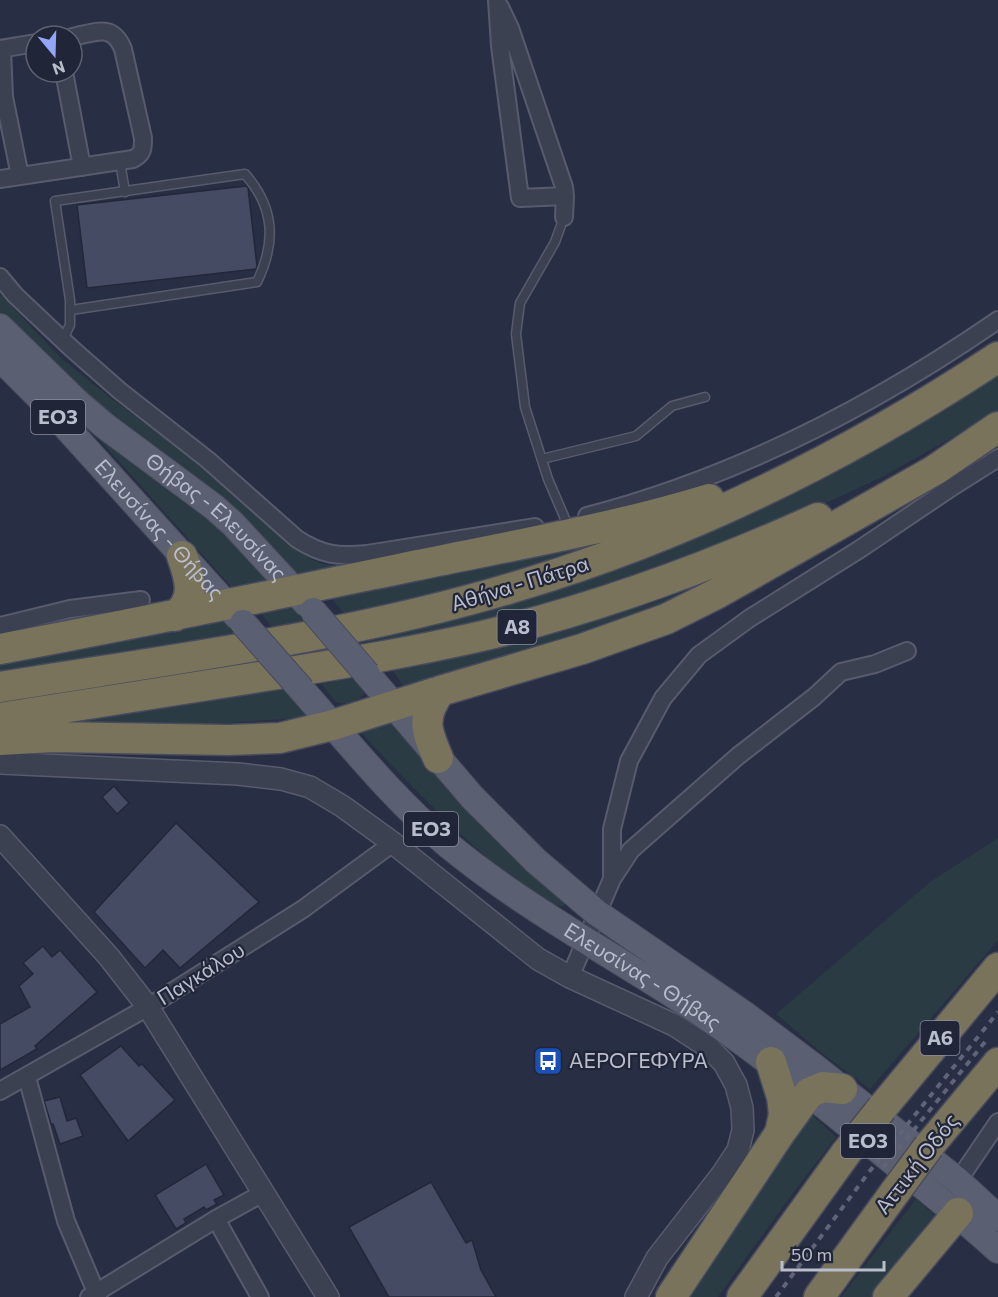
<svg xmlns="http://www.w3.org/2000/svg" width="998" height="1297" viewBox="0 0 998 1297" font-family="Commissioner,sans-serif">
  <style>
    .green { fill: #2a3b44 }
    .building { fill: #444b63; stroke: #23273a; stroke-width: 1.5 }
    .lines { fill: none; stroke-linecap: round; stroke-linejoin: round }
    .service-casing { stroke: #585b6d; stroke-width: 11 }
    .minor-casing { stroke: #585b6d; stroke-width: 20 }
    .tertiary-casing { stroke: #585b6d; stroke-width: 24 }
    .primary-casing { stroke: #464a5c; stroke-width: 28 }
    .motorway-casing { stroke: #474b5d; stroke-width: 33 }
    .service { stroke: #3c4152; stroke-width: 8 }
    .minor { stroke: #3c4152; stroke-width: 16 }
    .tertiary { stroke: #3c4152; stroke-width: 21 }
    .primary { stroke: #5a5f72; stroke-width: 26 }
    .motorway { stroke: #78735a; stroke-width: 30 }
    .rail { stroke: #5f6479; stroke-width: 4; stroke-dasharray: 6 6; stroke-linecap: butt }
    .primary-bridge-casing { stroke: #464a5c; stroke-width: 28; stroke-linecap: butt }
    .motorway-bridge-casing { stroke: #474b5d; stroke-width: 33; stroke-linecap: butt }
    .primary-bridge { stroke: #5a5f72; stroke-width: 26 }
    .motorway-bridge { stroke: #78735a; stroke-width: 30 }
    .labels { text-anchor: middle; stroke-width: 4.5; stroke-linejoin: round; paint-order: stroke }
    .shield { fill: #212538; stroke: #8c8fa0; stroke-width: 1.5 }
    .shield-label { font-size: 20px; font-weight: bold; fill: #babdcc }
    .street-label { font-size: 21px; fill: #babdcc; stroke: #212538 }
    .poi-label { font-size: 21px; fill: #babdcc; stroke: #212538; text-anchor: start }
  </style>
  <rect width="100%" height="100%" fill="#282e43"/>
  <!-- green -->
  <path class="green" d="M0,294L62,359L112,399L166,438L206,464L295,549L315,561L324,564L336,565L358,563L302,575L294,571L266,542L72,388L0,313Z
    M998,369V412L882,477L759,534L611,589L374,649L363,635L520,596Z
    M79,417L184,499L235,544L272,581L237,593Z
    M620,537L626,540L349,619L332,599Z
    M727,576L664,614L408,693L393,671L556,633L653,603Z
    M293,604L314,628L278,634L259,612Z
    M230,619L247,639L0,675V658Z
    M352,678L365,693C357,702 348,706 336,702L321,684Z
    M287,687L319,717L112,730H13Z
    M389,718L480,824L560,895L564,902V906C528,911 386,761 359,730Z
    M998,838V940L870,1089L823,1054L776,1014L930,882Z
    M808,1111L836,1137L787,1201L718,1297H685Z
    M916,1199L941,1221L876,1297H841Z"/>
  <!-- building -->
  <path class="building" d="M246,186L248,188L257,266L256,269L87,288L77,205Z
    M114,786L129,803L117,814L102,797Z
    M176,823L259,902L180,968L163,950L145,968L94,912Z
    M43,946L52,957L60,950L97,992L35,1046L37,1049L0,1070V1024L30,1007L19,986L33,974L23,963Z
    M121,1046L139,1066L142,1064L175,1100L128,1141L80,1075Z
    M60,1097L67,1121L76,1118L83,1136L60,1144L53,1124H51L44,1101Z
    M206,1164L224,1195L214,1200L217,1204L206,1210L204,1207L184,1219L186,1223L176,1229L155,1195Z
    M431,1182L466,1243L472,1240L481,1270L496,1297H389L349,1227Z"/>
  <g class="lines">
    <!-- service casing -->
    <g class="service-casing">
      <path id="service" d="M120,162L125,192
        M564,217L555,242L520,303L516,334L525,407L548,479L566,521
        M63,339L70,325V300L55,201L245,174C275,208 276,243 257,282L71,310
        M542,459L636,436L672,406L705,397"/>
    </g>
    <!-- minor casing -->
    <g class="minor-casing">
      <path id="minor" d="M497,0L500,46L520,198L565,196L564,217
        M500,7L510,28L564,187L565,196
        M0,49L36,43
        M2,49L4,97L20,176
        M64,72L82,167
        M0,179L133,159C143,154 143,149 143,138L123,49C112,22 95,33 72,37
        M0,277L15,295L71,348L120,391L208,460L297,539C322,555 338,557 367,554L535,527
        M587,516C736,477 872,407 998,320
        M0,626L70,609L141,600
        M612,879V829L629,761L663,698L699,655L750,618L860,549L952,487L998,458
        M570,977L612,879L631,850L738,756L814,697L841,672L875,664L907,651
        M27,1077L66,1221L98,1297
        M0,1091L148,1007L303,909L393,843
        M958,1181L998,1122
        M216,1219L260,1297
        M89,1297L216,1219L263,1193"/>
    </g>
    <!-- tertiary casing -->
    <g class="tertiary-casing">
      <path id="tertiary" d="M0,763L238,774L281,779L310,787L342,806L393,843L538,959L570,977L674,1025L708,1047L724,1063L736,1085L742,1108L743,1130L738,1150L723,1173L657,1258L636,1297
        M0,836L109,957L148,1007L328,1297"/>
    </g>
    <!-- primary casing -->
    <g class="primary-casing">
      <g id="primary">
        <path id="s1" d="M0,327L77,402L105,426L214,507L233,524L306,603"/>
        <path id="s2" d="M0,358L38,396L237,616"/>
        <path d="M367,674L472,797L536,861L597,913L744,1014L817,1069L958,1181L998,1218"/>
        <path id="s3" d="M302,690C349,743 393,799 448,845C520,904 600,948 678,998C748,1043 812,1095 876,1148C917,1182 959,1214 998,1250"/>
      </g>
    </g>
    <!-- motorway casing -->
    <g class="motorway-casing">
      <path id="motorway" d="M175,616C197,600 190,578 182,556
        M0,649C140,623 278,594 418,565C515,545 614,528 709,499
        M0,687C173,659 350,637 518,586C689,535 850,455 998,357
        M0,718C86,704 173,691 259,677C334,665 408,653 482,636C598,608 710,567 818,518
        M0,740L53,737L228,740L280,738L333,725L440,691L582,649L666,619L718,593L935,470L998,427
        M438,758C426,730 421,718 440,691
        M771,1062L782,1097L784,1114L780,1133
        M882,1108L998,968
        M929,1146L998,1063
        M671,1297L780,1133L809,1093L823,1087L842,1089
        M742,1297L846,1153
        M819,1297L895,1192
        M888,1297L958,1213"/>
    </g>
    <!-- service -->
    <use href="#service" class="service"/>
    <!-- minor -->
    <use href="#minor" class="minor"/>
    <!-- tertiary -->
    <use href="#tertiary" class="tertiary"/>
    <!-- primary -->
    <use href="#primary" class="primary"/>
    <!-- motorway -->
    <use href="#motorway" class="motorway"/>
    <!-- rail -->
    <path class="rail" d="M883,1168L985,1042
      M776,1297L869,1172L998,1012"/>
    <!-- primary-bridge casing -->
    <g class="primary-bridge-casing">
      <path id="primary-bridge" d="M313,611L367,674
        M243,623L302,690"/>
    </g>
    <!-- motorway-bridge casing -->
    <g class="motorway-bridge-casing">
      <path id="motorway-bridge" d="M846,1153L882,1108
        M895,1192L929,1146"/>
    </g>
    <!-- primary-bridge -->
    <use href="#primary-bridge" class="primary-bridge"/>
    <!-- motorway-bridge -->
    <use href="#motorway-bridge" class="motorway-bridge"/>
  </g>
  <!-- icons -->
  <defs>
    <g id="bus-square" transform="scale(1.5)"><rect x="-9" y="-9" width="18" height="18" rx="4" fill="#1a4fb4" stroke="#212538"/><path d="M-5-6H5V4H4V6H2V4H-2V6H-4V4H-5ZM-3.5-4V0h7V-4ZM-3.5 1.2v1.5H-2V1.2ZM2 1.2v1.5H3.5V1.2Z" fill="#fff"/></g>
  </defs>
  <g fill-rule="evenodd">
    <use href="#bus-square" x="548" y="1061"/>
  </g>
  <g class="labels">
    <!-- shield labels -->
    <g class="shield">
      <rect x="31" y="400" width="54" height="34" rx="4.5"/>
      <rect x="497.5" y="610" width="39" height="34" rx="4.5"/>
      <rect x="404" y="812" width="54" height="34" rx="4.5"/>
      <rect x="920.5" y="1021" width="39" height="34" rx="4.5"/>
      <rect x="841" y="1124" width="54" height="34" rx="4.5"/>
    </g>
    <g class="shield-label">
      <text x="58" y="424">ΕΟ3</text>
      <text x="517" y="634">Α8</text>
      <text x="431" y="836">ΕΟ3</text>
      <text x="940" y="1045">Α6</text>
      <text x="868" y="1148">ΕΟ3</text>
    </g>
    <!-- street labels -->
    <g class="street-label">
      <text dy="7" stroke="none"><textPath href="#s1" startOffset="288">Θήβας - Ελευσίνας</textPath></text>
      <text dy="7" stroke="none"><textPath href="#s2" startOffset="234">Ελευσίνας - Θήβας</textPath></text>
      <text transform="translate(520 584) rotate(-17)" y="7">Αθήνα - Πάτρα</text>
      <text transform="translate(201 974) rotate(-32)" y="7">Παγκάλου</text>
      <text dy="7" stroke="none"><textPath href="#s3" startOffset="448">Ελευσίνας - Θήβας</textPath></text>
      <text transform="translate(917 1164) rotate(-52)" y="7">Αττική Οδός</text>
    </g>
    <!-- poi labels -->
    <g class="poi-label">
      <text x="569" y="1068">ΑΕΡΟΓΕΦΥΡΑ</text>
    </g>
  </g>
  <!-- north arrow -->
  <g transform="translate(54 54) rotate(161)"><circle r="28" fill="#212538" stroke="#5e6273" stroke-width="1.5"/>
  <path d="M0-4.5L10 22L0 15L-10 22Z" fill="#95a5f6"/>
  <text y="-9" font-size="16" font-weight="bold" text-anchor="middle" fill="#babdcc">N</text>
  </g>
  <!-- scale -->
  <path d="M782 1261v9h102v-9" fill="none" stroke="#babdcc" stroke-width="3"/>
  <text x="791" y="1261" font-size="18" fill="#babdcc" stroke="#212538" stroke-width="4.5" paint-order="stroke">50 m</text>
</svg>
